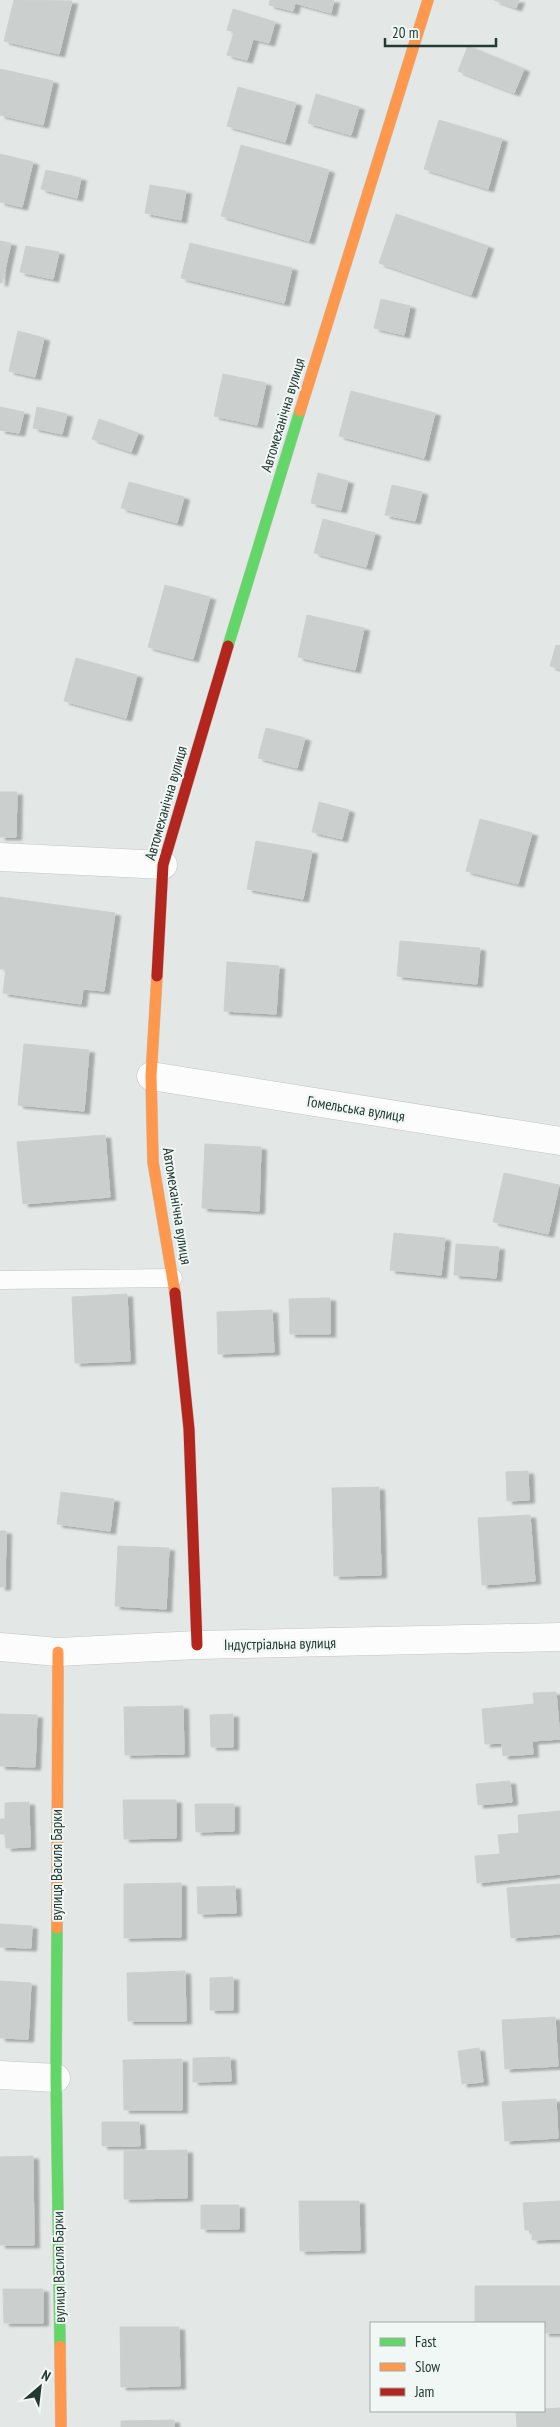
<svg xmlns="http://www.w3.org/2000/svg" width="560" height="2427" viewBox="0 0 560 2427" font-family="'PT Sans Narrow',sans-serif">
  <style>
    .building { fill: #cbcfcd; stroke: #ccd1cf; filter: url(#shadow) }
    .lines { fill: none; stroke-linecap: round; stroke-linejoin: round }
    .lane-casing { stroke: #c0c5c3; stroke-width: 19 }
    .street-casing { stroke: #c0c5c3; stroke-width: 29 }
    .fast-casing { stroke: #c0c6c3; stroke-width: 12 }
    .slow-casing { stroke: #c0c6c3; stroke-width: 12 }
    .jam-casing { stroke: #c0c6c3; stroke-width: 12 }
    .lane { stroke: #fbfcfb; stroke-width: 18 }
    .street { stroke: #fbfcfb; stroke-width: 28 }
    .fast { stroke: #63d668; stroke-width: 11 }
    .slow { stroke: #ff974d; stroke-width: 11 }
    .jam { stroke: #b3261e; stroke-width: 11 }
    .labels { text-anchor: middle; stroke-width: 4; stroke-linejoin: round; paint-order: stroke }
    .street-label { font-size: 15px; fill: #233a32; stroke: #f1f7f4 }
  </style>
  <defs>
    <filter id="shadow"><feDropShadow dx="5.5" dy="3" stdDeviation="1" flood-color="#0004"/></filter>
  </defs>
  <rect width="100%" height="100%" fill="#e3e8e6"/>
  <!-- building -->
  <path class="building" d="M14,0L72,1L59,54L4,41Z
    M270,0H334L331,13L295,3L293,11L269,5Z
    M494,0H519L516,8Z
    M233,9L275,22L269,43L253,39L247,60L227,55L234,32L227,30Z
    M468,46L524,69L514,93L458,71Z
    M0,69L53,81L43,125L0,115Z
    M238,87L296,103L285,142L227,126Z
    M316,94L359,107L351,135L308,123Z
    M439,120L502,139L488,189L424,169Z
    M241,145L329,170L309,241L221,216Z
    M0,154L33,162L22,207L0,202Z
    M46,170L81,178L77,198L41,189Z
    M150,185L186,191L181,220L145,213Z
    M396,214L488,246L471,295L379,263Z
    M0,241L11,243L2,283H0Z
    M190,243L292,268L284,303L181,278Z
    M26,246L59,252L53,279L20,272Z
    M381,299L410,306L404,335L374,328Z
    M18,331L44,338L35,377L9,371Z
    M223,374L266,383L257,425L214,416Z
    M351,391L435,413L424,458L339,436Z
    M0,407L24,412L19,433L0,430Z
    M37,407L67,414L62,434L33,428Z
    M99,419L138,433L131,452L92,439Z
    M318,473L348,481L341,510L311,503Z
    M129,482L184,497L177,523L121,508Z
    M392,485L422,492L415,521L385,515Z
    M323,519L375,533L366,567L314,553Z
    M165,585L210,597L193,659L148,647Z
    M307,615L364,628L355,670L298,657Z
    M556,645L560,646V669L550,666Z
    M76,658L137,675L126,718L64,701Z
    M266,728L305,738L297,768L258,758Z
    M0,792H17L16,837H0Z
    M319,802L349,810L342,839L312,832Z
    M480,819L532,833L518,884L466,871Z
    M256,841L312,851L303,899L247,889Z
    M0,897L115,913L104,991L83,989L81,1004L3,993L6,969H0Z
    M400,941L480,948L477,984L397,976Z
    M227,962L279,966L276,1014L224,1011Z
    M24,1044L89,1050L84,1111L18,1105Z
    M105,1135L110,1197L23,1204L17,1142Z
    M205,1144L261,1147L259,1211L202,1208Z
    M504,1173L559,1185L548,1234L493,1222Z
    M394,1233L445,1238L441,1275L390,1270Z
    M456,1244L499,1247L496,1278L454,1275Z
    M127,1294L130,1361L75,1363L72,1297Z
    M330,1298V1334H290L289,1299Z
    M272,1310L274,1352L218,1354L217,1312Z
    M528,1471L529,1500L507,1501L506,1472Z
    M379,1487L381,1575L334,1576L332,1488Z
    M61,1492L114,1499L110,1531L57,1524Z
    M530,1515L535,1581L482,1585L478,1518Z
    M0,1531H6L5,1587H0Z
    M118,1546L169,1548L166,1609L115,1606Z
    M556,1692L560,1739L532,1741L533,1754L503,1756L502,1743L485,1744L482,1709L534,1704L533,1693Z
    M183,1706L184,1754L125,1755L124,1707Z
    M0,1714L37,1715L35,1767L0,1766Z
    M233,1714V1747H211L210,1715Z
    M510,1781L512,1802L478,1805L476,1784Z
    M123,1800H176V1838L124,1839Z
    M29,1802L30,1847L6,1848L5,1834H0V1819H5V1803Z
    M195,1804H234V1831L196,1832Z
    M560,1811V1874L477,1883L475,1856L500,1854L498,1835L519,1833L518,1815Z
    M181,1883V1937L124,1938V1884Z
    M560,1884V1934L511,1938L507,1888Z
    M235,1886L236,1913L198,1914L197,1887Z
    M0,1924L32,1926L31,1948L0,1947Z
    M185,1971L186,2021H128L127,1973Z
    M233,1977V2010H210V1978Z
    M0,1981L31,1983L28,2039L0,2038Z
    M555,2017L558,2066L505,2069L502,2020Z
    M479,2048L483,2082L462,2084L458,2051Z
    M230,2057L231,2081L193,2082V2058Z
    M182,2059V2110H124L123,2060Z
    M556,2099L558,2138L505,2141L502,2102Z
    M102,2122H139L140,2146H102Z
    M187,2150V2198L124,2199V2151Z
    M33,2156L34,2245H0V2157Z
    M299,2201H359L360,2250L300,2251Z
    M560,2201V2239L532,2240V2230H525L523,2203Z
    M201,2205H239V2229H201Z
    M475,2286H560V2333H544V2323H475Z
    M3,2289H43V2323H4Z
    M120,2327H179L180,2386L121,2387Z
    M560,2408V2427H517L516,2411H544V2409Z
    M174,2420V2427H121V2421Z"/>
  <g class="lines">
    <!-- lane casing -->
    <g class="lane-casing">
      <path id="lane" d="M0,1280L173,1278"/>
    </g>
    <!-- street casing -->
    <g class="street-casing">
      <path id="street" d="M0,857L163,865
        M151,1076L560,1141
        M0,1647L58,1652L197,1645L560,1637
        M0,2075L56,2078"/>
    </g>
    <!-- fast casing -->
    <g class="fast-casing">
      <path id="fast" d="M228,646L300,411
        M57,1928L56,2078L60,2346"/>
    </g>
    <!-- slow casing -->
    <g class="slow-casing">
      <path id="slow" d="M300,411L428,0
        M157,976L151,1076L153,1162L175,1293
        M57,1928L58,1652
        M60,2346L61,2427"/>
    </g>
    <!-- jam casing -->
    <g class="jam-casing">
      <path id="jam" d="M157,976L163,865L228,646
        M175,1293L189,1429L197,1645"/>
    </g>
    <!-- lane -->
    <use href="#lane" class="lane"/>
    <!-- street -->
    <use href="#street" class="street"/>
    <!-- fast -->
    <use href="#fast" class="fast"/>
    <!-- slow -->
    <use href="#slow" class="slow"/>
    <!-- jam -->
    <use href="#jam" class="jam"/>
  </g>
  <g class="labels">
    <!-- street labels -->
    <g class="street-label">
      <text transform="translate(283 415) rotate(-73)" y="5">Автомеханічна вулиця</text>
      <text transform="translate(166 803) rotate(-74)" y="5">Автомеханічна вулиця</text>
      <text transform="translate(356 1109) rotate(9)" y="5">Гомельська вулиця</text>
      <text transform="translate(177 1206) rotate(81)" y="5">Автомеханічна вулиця</text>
      <text transform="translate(280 1644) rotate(-1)" y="5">Індустріальна вулиця</text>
      <text transform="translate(57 1865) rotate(-90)" y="5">вулиця Василя Барки</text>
      <text transform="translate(59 2267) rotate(-91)" y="5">вулиця Василя Барки</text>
    </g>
  </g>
  <!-- legend -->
  <rect x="370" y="2322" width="175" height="90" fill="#f1f7f4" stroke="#9faba6"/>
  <rect x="380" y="2338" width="25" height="8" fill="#63d668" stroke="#9faba6"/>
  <text x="415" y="2347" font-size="15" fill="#233a32">Fast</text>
  <rect x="380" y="2363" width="25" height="8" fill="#ff974d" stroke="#9faba6"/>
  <text x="415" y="2372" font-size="15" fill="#233a32">Slow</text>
  <rect x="380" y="2388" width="25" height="8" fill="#b3261e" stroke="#9faba6"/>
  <text x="415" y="2397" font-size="15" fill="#233a32">Jam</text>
  <!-- north arrow -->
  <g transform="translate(40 2387) rotate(28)" stroke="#f1f7f4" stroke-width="4" paint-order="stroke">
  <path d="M0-4L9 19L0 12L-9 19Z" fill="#233a32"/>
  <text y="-8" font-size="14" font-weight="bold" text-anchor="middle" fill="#233a32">N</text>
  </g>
  <!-- scale -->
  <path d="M385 38v8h111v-8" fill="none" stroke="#233a32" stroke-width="2.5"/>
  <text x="392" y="38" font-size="15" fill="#233a32" stroke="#f1f7f4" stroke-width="4" paint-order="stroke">20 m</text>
</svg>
